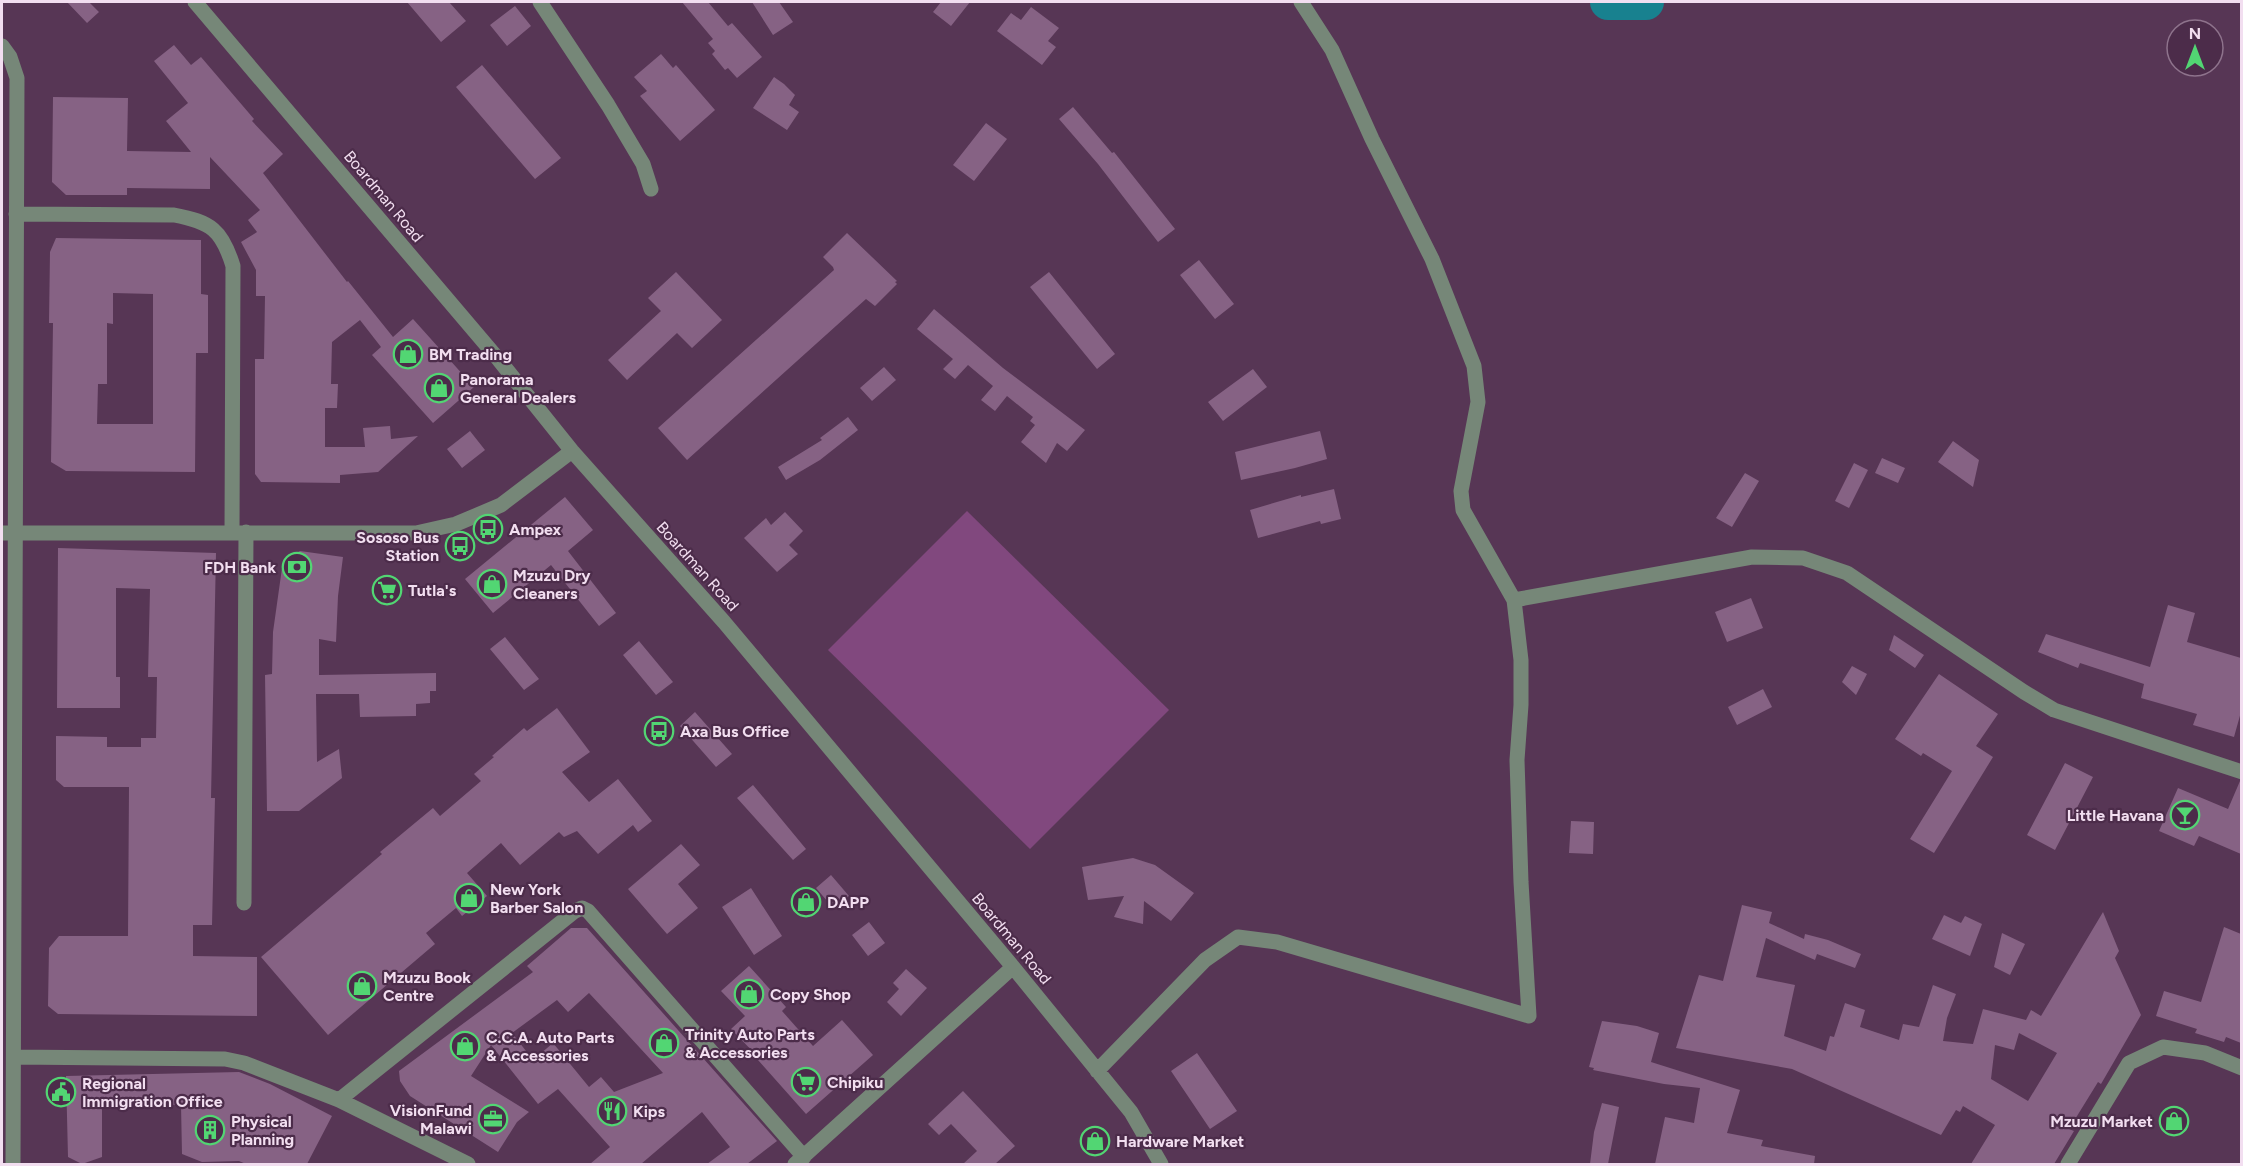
<svg xmlns="http://www.w3.org/2000/svg" width="2243" height="1166" viewBox="0 0 2243 1166" font-family="Figtree,sans-serif">
  <style>
    .green { fill: #81487e }
    .lines { fill: none; stroke-linecap: round; stroke-linejoin: round }
    .river { stroke: #18818f; stroke-width: 36 }
    .building { fill: #866284; fill-rule: evenodd }
    .minor { stroke: #768778; stroke-width: 15 }
    .labels { text-anchor: middle; stroke-width: 4.5; stroke-linejoin: round; paint-order: stroke }
    .street-label { font-size: 16px; fill: #f2def0; stroke: #4c2c4a }
    .poi-label { font-size: 16px; font-weight: bold; fill: #f2def0; stroke: #4c2c4a; text-anchor: start }
  </style>
  <rect width="100%" height="100%" fill="#573655"/>
  <!-- green -->
  <path class="green" d="M967,511L1169,710L1030,849L828,650Z"/>
  <g class="lines">
    <!-- river -->
    <path class="river" d="M1608,2H1646"/>
  </g>
  <!-- building -->
  <path class="building" d="M67,2H89L99,12L87,23Z
    M407,2H449L466,21L441,42Z
    M682,2H708L728,26L732,23L762,57L737,78L728,68L725,70L712,54L715,51L708,43L713,39Z
    M752,2H779L793,22L773,35Z
    M941,2H970L951,26L933,12Z
    M515,6L531,26L507,46L490,25Z
    M1031,7L1059,28L1048,41L1056,47L1042,65L997,31L1011,13L1021,20Z
    M174,45L191,65L201,57L254,119L252,121L283,154L263,173L347,282L348,281L393,337L413,319L474,387L433,423L372,355L381,347L360,320L332,342L331,384H338L337,408H325V447H365L363,428L390,426L391,439L418,436L378,472L340,475V483L261,482L255,474V359H264L265,296H256V270L241,242L257,232L248,220L260,210L210,157V189L127,188V195H66L52,182L53,97L128,98L127,151L191,152L166,121L188,103L154,61Z
    M661,54L673,68L676,65L715,110L680,141L640,96L647,91L634,77Z
    M482,65L561,158L535,179L456,87Z
    M774,77L784,84L795,95L789,105L799,112L787,130L753,108Z
    M1073,107L1112,153L1114,152L1175,229L1158,242L1098,164L1059,119Z
    M986,123L1007,139L974,181L953,165Z
    M847,233L897,281L895,282L897,284L875,306L866,299L687,460L658,428L834,270L833,267L823,257Z
    M56,238L201,240V294L208,295V353H196L195,472L66,471L51,462L53,323H49L50,252ZM113,293L153,294V424H97L98,384H107V323L113,324Z
    M1199,260L1234,304L1215,319L1180,275Z
    M676,272L722,320L692,348L677,333L627,380L608,360L661,311L648,298Z
    M1049,272L1115,354L1097,369L1030,287Z
    M934,309L1003,368L1085,430L1067,451L1057,443L1046,463L1021,442L1035,425L1030,421L1033,417L1007,396L995,411L981,400L993,386L968,365L955,379L943,369L953,359L917,329Z
    M884,367L896,380L872,401L860,388Z
    M1253,369L1267,387L1223,421L1208,402Z
    M848,417L858,430L820,460L786,480L778,467L822,440L820,438Z
    M470,431L485,450L462,468L447,449Z
    M1320,431L1327,459L1295,468L1241,480L1235,452Z
    M1953,441L1979,460L1973,487L1938,462Z
    M1882,458L1905,468L1898,483L1875,473Z
    M1854,463L1868,470L1849,508L1835,501Z
    M1745,473L1759,481L1732,527L1716,518Z
    M1334,489L1341,519L1321,524L1320,521L1258,538L1250,510L1301,495V497Z
    M565,497L593,530L568,551L616,613L599,626L551,565L493,613L465,579Z
    M785,512L803,531L789,545L798,554L777,572L744,538L766,518L771,525Z
    M58,548L216,553L211,798H215L212,925H193V956L257,957V1016L58,1014L48,1006L49,948L59,936H128L129,787H64L56,780V736L107,737V747H141V738H156L157,677H148L150,589L116,588V677H120V708H57Z
    M300,551L343,557L338,596L336,642L319,639V675L436,673V691H430V703L416,704V716L360,717L359,694H316L317,762L339,749L342,778L299,811H267L265,675L272,674L273,632L283,561Z
    M1751,598L1763,628L1727,642L1715,612Z
    M2168,605L2195,613L2187,642L2241,658V712L2234,737L2193,725L2197,714L2141,698L2144,684L2080,663L2078,668L2038,652L2046,634L2150,667Z
    M1894,635L1924,655L1915,668L1889,650Z
    M505,637L539,679L524,690L490,649Z
    M639,641L673,682L656,695L623,655Z
    M1852,666L1867,674L1856,695L1842,682Z
    M1939,674L1998,714L1976,746L1993,757L1934,853L1910,839L1952,771L1923,753L1921,756L1895,739Z
    M1763,689L1772,707L1737,725L1728,707Z
    M557,708L590,752L562,772L589,802L618,779L652,821L638,832L633,825L598,854L577,831L564,837L559,832L520,865L501,843L467,873L487,896L462,916L456,908L426,933L435,944L328,1035L261,957L382,854L380,852L433,808L440,816L481,781L474,774L494,757L492,756L524,728L527,731Z
    M695,712L732,754L716,767L680,726Z
    M2065,763L2093,777L2055,850L2027,835Z
    M2240,781H2241V854L2199,836L2194,846L2159,831L2178,788L2228,809Z
    M753,785L806,849L793,860L737,798Z
    M1571,821L1594,822L1593,854L1569,853Z
    M681,844L700,865L678,884L698,908L667,934L628,889Z
    M1133,858L1155,865L1194,893L1171,921L1144,901L1143,924L1114,917L1124,896L1088,900L1082,867Z
    M831,875L849,896L834,909L816,888Z
    M751,888L782,936L754,955L722,907Z
    M1742,905L1772,912L1769,923L1804,939L1805,934L1828,940L1861,954L1855,968L1817,954L1815,960L1766,938L1756,977L1795,985L1784,1036L1826,1051L1830,1036L1834,1037L1845,1003L1865,1010L1860,1027L1899,1040L1903,1024L1919,1027L1933,985L1956,994L1947,1018L1943,1041L1973,1044L1983,1009L2026,1020L2031,1010L2041,1016L2103,912L2119,951L2115,958L2141,1015L2101,1084L2098,1082L2069,1129L2074,1131L2054,1164H1971L1995,1125L1963,1106L1960,1112L1956,1110L1941,1135L1792,1069L1676,1048L1699,975L1723,981ZM2019,1033L2057,1053L2028,1101L1991,1079L1995,1045L2014,1050Z
    M1944,915L1961,923L1965,916L1982,924L1970,956L1932,939Z
    M869,922L885,943L868,956L852,935Z
    M2224,927L2241,934V1043L2226,1037L2224,1042L2195,1033L2197,1029L2156,1016L2164,991L2201,1002Z
    M571,928H587L777,1141L747,1164H707L730,1147L702,1112L641,1164H590L610,1147L558,1089L538,1104L491,1045L471,1076L529,1112L517,1122L498,1152L410,1096L400,1081L399,1071L533,972L527,966ZM589,993L617,1023L663,1073L614,1092L601,1077L589,1087L553,1043L533,1060L512,1033L557,1000L568,1012Z
    M2002,933L2025,944L2010,975L1994,967Z
    M749,966L786,1007L782,1011L813,1046L842,1020L873,1055L806,1114L758,1060L760,1059L731,1029L745,1016L721,991Z
    M906,969L927,988L901,1016L887,1002L899,989L893,983Z
    M1602,1021L1637,1026L1659,1033L1651,1062L1740,1090L1727,1133L1763,1140L1761,1146L1815,1156L1814,1164H1655L1665,1117L1694,1123L1700,1088L1664,1084L1593,1070L1594,1068L1589,1067Z
    M1197,1053L1237,1111L1210,1129L1171,1071Z
    M239,1072L270,1084L332,1116L307,1164H246L239,1161L202,1162L182,1154L181,1105L102,1106V1157L82,1164L68,1157L66,1076Z
    M963,1091L1015,1146L995,1164H963L977,1151L951,1124L939,1135L928,1124Z
    M1602,1103L1619,1107L1608,1164H1590L1594,1132Z"/>
  <g class="lines">
    <!-- minor -->
    <path class="minor" d="M195,2L499,360L572,451L724,622L1013,967L1131,1112L1161,1164
      M540,2L608,105L643,164L651,189
      M2,46L10,57L17,78L13,1164
      M16,214L174,215C211,222 222,230 233,266L232,532
      M2,533H416L456,524L501,505L572,451
      M1514,600L1752,557L1803,558L1847,573L2024,692L2054,710L2242,772
      M244,903L246,532
      M14,1057L225,1059L244,1063L339,1100L468,1164
      M1097,1071L1205,960L1238,937L1277,942L1529,1016L1521,882L1517,760L1521,705V660L1514,600L1463,510L1461,491L1478,402L1474,366L1432,259L1372,139L1332,50L1301,2
      M339,1100L575,911L582,908L588,911L804,1157
      M795,1164L1013,967
      M2068,1164L2129,1063L2163,1047L2205,1053L2242,1068"/>
  </g>
  <!-- icons -->
  <defs>
    <g id="shop-ring" transform="scale(1.5)"><circle r="9.5" fill="#4c2c4a" stroke="#52d673" stroke-width="1.5"/><path d="M-5-2.5h2.3a2.7 3.5 0 0 1 5.4 0H5L5.5 6h-11ZM-1.5-2.5h3a1.5 2.3 0 0 0-3 0Z" fill="#52d673"/></g>
    <g id="bus-ring" transform="scale(1.5)"><circle r="9.5" fill="#4c2c4a" stroke="#52d673" stroke-width="1.5"/><path d="M-5-6H5V4H4V6H2V4H-2V6H-4V4H-5ZM-3.5-4V0h7V-4ZM-3.5 1.2v1.5H-2V1.2ZM2 1.2v1.5H3.5V1.2Z" fill="#52d673"/></g>
    <g id="bank-ring" transform="scale(1.5)"><circle r="9.5" fill="#4c2c4a" stroke="#52d673" stroke-width="1.5"/><path d="M-6-4H6V4H-6ZM0-2.3a2.3 2.3 0 1 0 0 4.6a2.3 2.3 0 1 0 0-4.6Z" fill="#52d673"/></g>
    <g id="supermarket-ring" transform="scale(1.5)"><circle r="9.5" fill="#4c2c4a" stroke="#52d673" stroke-width="1.5"/><path d="M-6-5.5h2.5l.6 2H6L4.5 2H-2.5L-4.4-4H-6ZM-1.5 3.2a1.3 1.3 0 1 0 .1 0ZM3 3.2a1.3 1.3 0 1 0 .1 0Z" fill="#52d673"/></g>
    <g id="bar-ring" transform="scale(1.5)"><circle r="9.5" fill="#4c2c4a" stroke="#52d673" stroke-width="1.5"/><path d="M-6-5H6L.8 .8V4.5H3.5V6h-7V4.5H-.8V.8Z" fill="#52d673"/></g>
    <g id="civic-ring" transform="scale(1.5)"><circle r="9.5" fill="#4c2c4a" stroke="#52d673" stroke-width="1.5"/><path d="M-.6-6.5H3V-4.5H.6V-3L4-1V1h2V6H-6V1h2V-1L-.6-3ZM-1.2 2.5V6h2.4V2.5Z" fill="#52d673"/></g>
    <g id="restaurant-ring" transform="scale(1.5)"><circle r="9.5" fill="#4c2c4a" stroke="#52d673" stroke-width="1.5"/><path d="M-5-6h1v4h1v-4h1v4h1v-4h1v5L-1.5 .5V6h-2V.5L-5-1ZM5-6V6H3V1.5H1.5Q1.5-4 5-6Z" fill="#52d673"/></g>
    <g id="office-ring" transform="scale(1.5)"><circle r="9.5" fill="#4c2c4a" stroke="#52d673" stroke-width="1.5"/><path d="M-6-3h4V-5.5h4V-3h4V5H-6ZM-1-4.5V-3h2v-1.5ZM-6 0V1H6V0Z" fill="#52d673"/></g>
    <g id="building-ring" transform="scale(1.5)"><circle r="9.5" fill="#4c2c4a" stroke="#52d673" stroke-width="1.5"/><path d="M-4-6H4V6H1V3H-1V6H-4ZM-2.5-4.3h1.7v1.8h-1.7ZM.8-4.3h1.7v1.8H.8ZM-2.5-1h1.7V.8h-1.7ZM.8-1h1.7V.8H.8Z" fill="#52d673"/></g>
  </defs>
  <g fill-rule="evenodd">
    <use href="#shop-ring" x="408" y="354"/>
    <use href="#shop-ring" x="439" y="388"/>
    <use href="#bus-ring" x="488" y="529"/>
    <use href="#bus-ring" x="460" y="546"/>
    <use href="#bank-ring" x="297" y="567"/>
    <use href="#shop-ring" x="492" y="584"/>
    <use href="#supermarket-ring" x="387" y="590"/>
    <use href="#bus-ring" x="659" y="731"/>
    <use href="#bar-ring" x="2185" y="815"/>
    <use href="#shop-ring" x="469" y="898"/>
    <use href="#shop-ring" x="806" y="902"/>
    <use href="#shop-ring" x="362" y="986"/>
    <use href="#shop-ring" x="749" y="994"/>
    <use href="#shop-ring" x="664" y="1043"/>
    <use href="#shop-ring" x="465" y="1046"/>
    <use href="#supermarket-ring" x="806" y="1082"/>
    <use href="#civic-ring" x="61" y="1092"/>
    <use href="#restaurant-ring" x="612" y="1111"/>
    <use href="#office-ring" x="493" y="1119"/>
    <use href="#shop-ring" x="2174" y="1121"/>
    <use href="#building-ring" x="210" y="1130"/>
    <use href="#shop-ring" x="1095" y="1141"/>
  </g>
  <g class="labels">
    <!-- street labels -->
    <g class="street-label">
      <text transform="translate(384 196) rotate(50)" y="6">Boardman Road</text>
      <text transform="translate(698 566) rotate(48)" y="6">Boardman Road</text>
      <text transform="translate(1012 938) rotate(50)" y="6">Boardman Road</text>
    </g>
    <!-- poi labels -->
    <g class="poi-label">
      <text x="429" y="360">BM Trading</text>
      <text x="460" y="385">Panorama<tspan x="460" dy="18">General Dealers</tspan></text>
      <text x="509" y="535">Ampex</text>
      <text x="439" y="543" text-anchor="end">Sososo Bus<tspan x="439" dy="18">Station</tspan></text>
      <text x="276" y="573" text-anchor="end">FDH Bank</text>
      <text x="513" y="581">Mzuzu Dry<tspan x="513" dy="18">Cleaners</tspan></text>
      <text x="408" y="596">Tutla's</text>
      <text x="680" y="737">Axa Bus Office</text>
      <text x="2164" y="821" text-anchor="end">Little Havana</text>
      <text x="490" y="895">New York<tspan x="490" dy="18">Barber Salon</tspan></text>
      <text x="827" y="908">DAPP</text>
      <text x="383" y="983">Mzuzu Book<tspan x="383" dy="18">Centre</tspan></text>
      <text x="770" y="1000">Copy Shop</text>
      <text x="685" y="1040">Trinity Auto Parts<tspan x="685" dy="18">&amp; Accessories</tspan></text>
      <text x="486" y="1043">C.C.A. Auto Parts<tspan x="486" dy="18">&amp; Accessories</tspan></text>
      <text x="827" y="1088">Chipiku</text>
      <text x="82" y="1089">Regional<tspan x="82" dy="18">Immigration Office</tspan></text>
      <text x="472" y="1116" text-anchor="end">VisionFund<tspan x="472" dy="18">Malawi</tspan></text>
      <text x="633" y="1117">Kips</text>
      <text x="231" y="1127">Physical<tspan x="231" dy="18">Planning</tspan></text>
      <text x="2153" y="1127" text-anchor="end">Mzuzu Market</text>
      <text x="1116" y="1147">Hardware Market</text>
    </g>
  </g>
  <!-- border -->
  <rect width="2243" height="1166" fill="none" stroke="#f2def0" stroke-width="6"/>
  <!-- north arrow -->
  <g transform="translate(2195 48)"><circle r="28" fill="#4c2c4a" stroke="#8e738c" stroke-width="1.5"/>
  <path d="M0-4.5L10 22L0 15L-10 22Z" fill="#52d673"/>
  <text y="-9" font-size="16" font-weight="bold" text-anchor="middle" fill="#f2def0">N</text>
  </g>
</svg>
